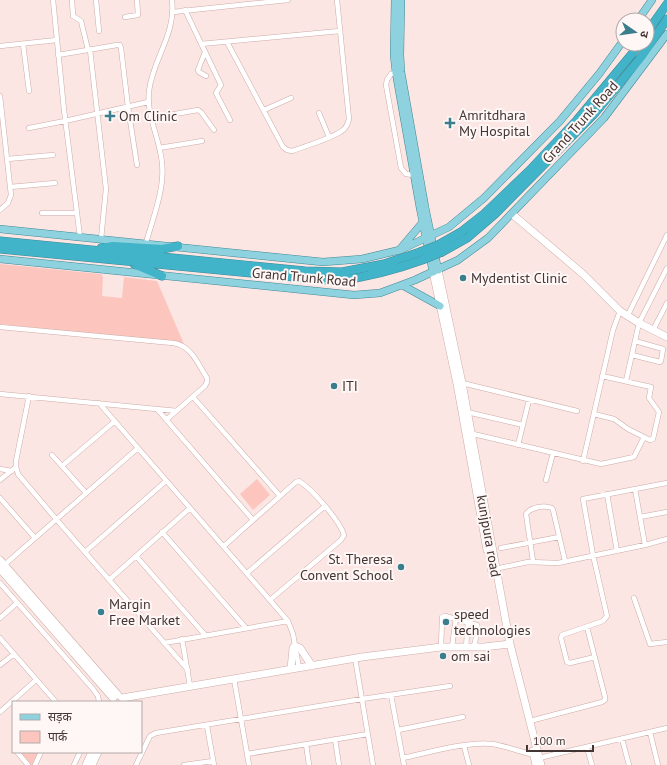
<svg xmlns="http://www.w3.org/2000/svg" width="667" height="765" viewBox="0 0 667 765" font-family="'PT Sans','Noto Sans Devanagari',sans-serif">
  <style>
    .green { fill: #fcc6bf }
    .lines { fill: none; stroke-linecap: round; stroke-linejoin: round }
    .street-casing { stroke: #ccaba7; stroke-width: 5.5 }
    .secondary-casing { stroke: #ccaba7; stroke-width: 8 }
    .primary-casing { stroke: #428895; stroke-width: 8 }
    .highway-casing { stroke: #428895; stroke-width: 9 }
    .street { stroke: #fff; stroke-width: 4.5 }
    .secondary { stroke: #fff; stroke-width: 7 }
    .primary { stroke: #8ed2df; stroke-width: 7 }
    .highway { stroke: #42b4ca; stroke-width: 8 }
    .highway-bridge-casing { stroke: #428895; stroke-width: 9; stroke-linecap: butt }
    .highway-bridge { stroke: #42b4ca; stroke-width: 8 }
    .poi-dot { fill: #3a7e8d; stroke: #fef7f6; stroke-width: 1.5 }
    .labels { text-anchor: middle; stroke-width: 4; stroke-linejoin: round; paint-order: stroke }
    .poi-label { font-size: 14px; fill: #433533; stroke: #fef7f6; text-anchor: start }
    .street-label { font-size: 14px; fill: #433533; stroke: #fef7f6 }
  </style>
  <rect width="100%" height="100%" fill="#fbe6e3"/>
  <!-- green -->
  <path class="green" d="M0,264L101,274L103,277L102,296L122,298L124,277L157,281L184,344L0,324Z
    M257,479L270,495L253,510L240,494Z
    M20,752H38L32,765H30Z"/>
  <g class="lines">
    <!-- street casing -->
    <g class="street-casing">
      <path id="street" d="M53,0L64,110L80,237
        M72,0L73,16L81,21L88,50
        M96,0L99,31
        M185,10L221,85L216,93L230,120
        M173,12L288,0
        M125,17L138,15L137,0
        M227,42L283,147L287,150L292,151C305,146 334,138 343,130C347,127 348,123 349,119L337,0
        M23,44L29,91
        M201,44L340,31
        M0,46L57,40
        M90,50L106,189L101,239
        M205,52L198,70L199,72L206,76
        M58,55L117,45H120L121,48L128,107L137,165
        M398,72L391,74L387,80L386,85L401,168L406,174L414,175
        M0,96L11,195L8,203L0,210
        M264,110L291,98
        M319,113L329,137
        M152,118L198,110L201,112L214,130
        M29,128L65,121L148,102
        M159,148L202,141
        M7,159L53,155
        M10,187L55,183
        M42,213H77
        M146,243C153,218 165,188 162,163C160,139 146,115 149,91C153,58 176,35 172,0
        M627,317L667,235
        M0,327L173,343C191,345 198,364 207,378V382L205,386L166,420
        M653,330L667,303
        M632,355L660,362L661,361L663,349L635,341
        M626,381L639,323L667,268
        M462,383L577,411
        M0,394L177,411
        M29,396L16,461V467L18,474L56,519L188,670
        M193,397L280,496
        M99,403L288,621L293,634L299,668
        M157,409L253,520
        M467,412L523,425
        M594,414L614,419L628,429L650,440L653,439L659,412L649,398L651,387L602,376
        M469,433L601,464L634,457L644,437
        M518,445L529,400
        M52,455L86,493
        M583,461L613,330L620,311
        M62,466L115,421
        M0,469L12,471
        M0,480L16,467
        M546,480L553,453
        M635,489L645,545
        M607,494L617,551
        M0,498L35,538
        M640,517L667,512
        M162,532L246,628
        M224,546L296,482L299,481C312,489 340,521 344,535L341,540L270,600
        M501,548L559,537
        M85,552L166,481
        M136,556L205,635
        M533,561L526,514C531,507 544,505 552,508L553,510L565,561
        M3,566L138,448
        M490,570L528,562L558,563L645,545L667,539
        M247,573L325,506
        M109,580L190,508
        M0,583L93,689L98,696L99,702
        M634,598L650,644L667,642
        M0,618L17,603
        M0,638L56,702
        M182,639L190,686
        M164,643L288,621
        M441,647L442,620V617L445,616L477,625L478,628L474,647
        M452,647L456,618
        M466,647L468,622
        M595,657L570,663L567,662L561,638L562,635L603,621L607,616L593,555L583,499L667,483
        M355,658L373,765
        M0,665L14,654
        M234,679L249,765
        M391,695L404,765
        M0,712L36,680
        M530,721L602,702L605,700V697L587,627
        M207,726L214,765
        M398,730L463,717
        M650,732L658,765
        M335,739L339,765
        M622,739L629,765
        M306,744L309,765
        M464,746L469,765
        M587,748L592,765
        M17,752L28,765
        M247,754L368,734
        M403,758C427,753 468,741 492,744C506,746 521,752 534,755L539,758L667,728
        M35,765L41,752
        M74,765L80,752
        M136,765L150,736L156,733L362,699L450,686
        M184,765L213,761"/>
    </g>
    <!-- secondary casing -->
    <g class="secondary-casing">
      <path id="secondary" d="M512,214L583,274L620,311L639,323L667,337
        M438,270L462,383L510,644L541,765
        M433,272L457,384L487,550
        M0,560L118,695
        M0,569L113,698
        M291,669L293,648L295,646L300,648L312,666
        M122,698L362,657L441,647H484L510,644
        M533,751L536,765
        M86,765L92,752
        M92,765L98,752"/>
    </g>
    <!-- primary casing -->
    <g class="primary-casing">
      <path id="primary" d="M395,0L394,55L396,73L420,208L433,272
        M401,0L400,55L401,72L425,207L438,270
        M638,20L652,0
        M0,229L323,262L362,259L400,250L449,227L484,198L560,121L599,74L623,41
        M401,248L423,222
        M0,259L354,295L380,293L415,280L458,260L488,238L604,118L667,34
        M402,285L440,306"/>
    </g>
    <!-- highway casing -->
    <g class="highway-casing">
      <path id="highway" d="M647,32L667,4
        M0,241L305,271L342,272L384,264L420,252
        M438,245L461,232L484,214L529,171L577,120L632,54L639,44
        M101,248L113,246L162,249L178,246
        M0,249L336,281C368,277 392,271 422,260
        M442,252L467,238L495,214L595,113L642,56L667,19
        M134,264L162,276"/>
    </g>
    <!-- street -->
    <use href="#street" class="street"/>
    <!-- secondary -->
    <use href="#secondary" class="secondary"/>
    <!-- primary -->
    <use href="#primary" class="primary"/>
    <!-- highway -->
    <use href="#highway" class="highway"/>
    <!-- highway-bridge casing -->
    <g class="highway-bridge-casing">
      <path id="highway-bridge" d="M420,252L438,245
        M422,260L442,252"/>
    </g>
    <!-- highway-bridge -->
    <use href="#highway-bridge" class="highway-bridge"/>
  </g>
  <!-- markers -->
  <g class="poi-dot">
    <path d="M108 110h4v4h4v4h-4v4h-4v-4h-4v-4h4z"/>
    <path d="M448 117h4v4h4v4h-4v4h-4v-4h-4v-4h4z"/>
    <circle cx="463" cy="278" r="4"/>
    <circle cx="334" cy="386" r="4"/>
    <circle cx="401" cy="567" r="4"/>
    <circle cx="101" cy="612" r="4"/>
    <circle cx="446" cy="622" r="4"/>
    <circle cx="443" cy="656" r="4"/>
  </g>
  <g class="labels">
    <!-- poi labels -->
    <g class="poi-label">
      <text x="459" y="120">Amritdhara<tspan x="459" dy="16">My Hospital</tspan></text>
      <text x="119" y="121">Om Clinic</text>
      <text x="471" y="283">Mydentist Clinic</text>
      <text x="342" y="391">ITI</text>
      <text x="393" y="564" text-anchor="end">St. Theresa<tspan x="393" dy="16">Convent School</tspan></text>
      <text x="109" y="609">Margin<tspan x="109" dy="16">Free Market</tspan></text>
      <text x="454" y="619">speed<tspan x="454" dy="16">technologies</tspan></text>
      <text x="451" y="661">om sai</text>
    </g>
    <!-- street labels -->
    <g class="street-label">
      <text transform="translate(580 122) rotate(-48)" y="5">Grand Trunk Road</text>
      <text transform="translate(304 277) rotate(5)" y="5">Grand Trunk Road</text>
      <text transform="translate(489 536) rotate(80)" y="5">kunjpura road</text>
    </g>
  </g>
  <!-- legend -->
  <rect x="12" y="701" width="130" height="52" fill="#fef7f6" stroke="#b3a9a8"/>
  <rect x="20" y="714" width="20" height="6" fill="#8ed2df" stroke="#b3a9a8"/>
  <text x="48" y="721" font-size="12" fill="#433533">सड़क</text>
  <rect x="20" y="731" width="20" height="12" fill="#fcc6bf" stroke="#b3a9a8"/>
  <text x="48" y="741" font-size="12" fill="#433533">पार्क</text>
  <!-- north arrow -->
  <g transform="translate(635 32) rotate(103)"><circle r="19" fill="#fef7f6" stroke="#b3a9a8"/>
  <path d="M0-3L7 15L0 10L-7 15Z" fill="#3a7e8d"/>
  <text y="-6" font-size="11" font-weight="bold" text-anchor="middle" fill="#433533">उ</text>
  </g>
  <!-- scale -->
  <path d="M527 745v6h66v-6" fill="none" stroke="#433533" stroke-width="2"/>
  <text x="533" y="745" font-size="12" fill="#433533" stroke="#fef7f6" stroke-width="3" paint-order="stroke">100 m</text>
</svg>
